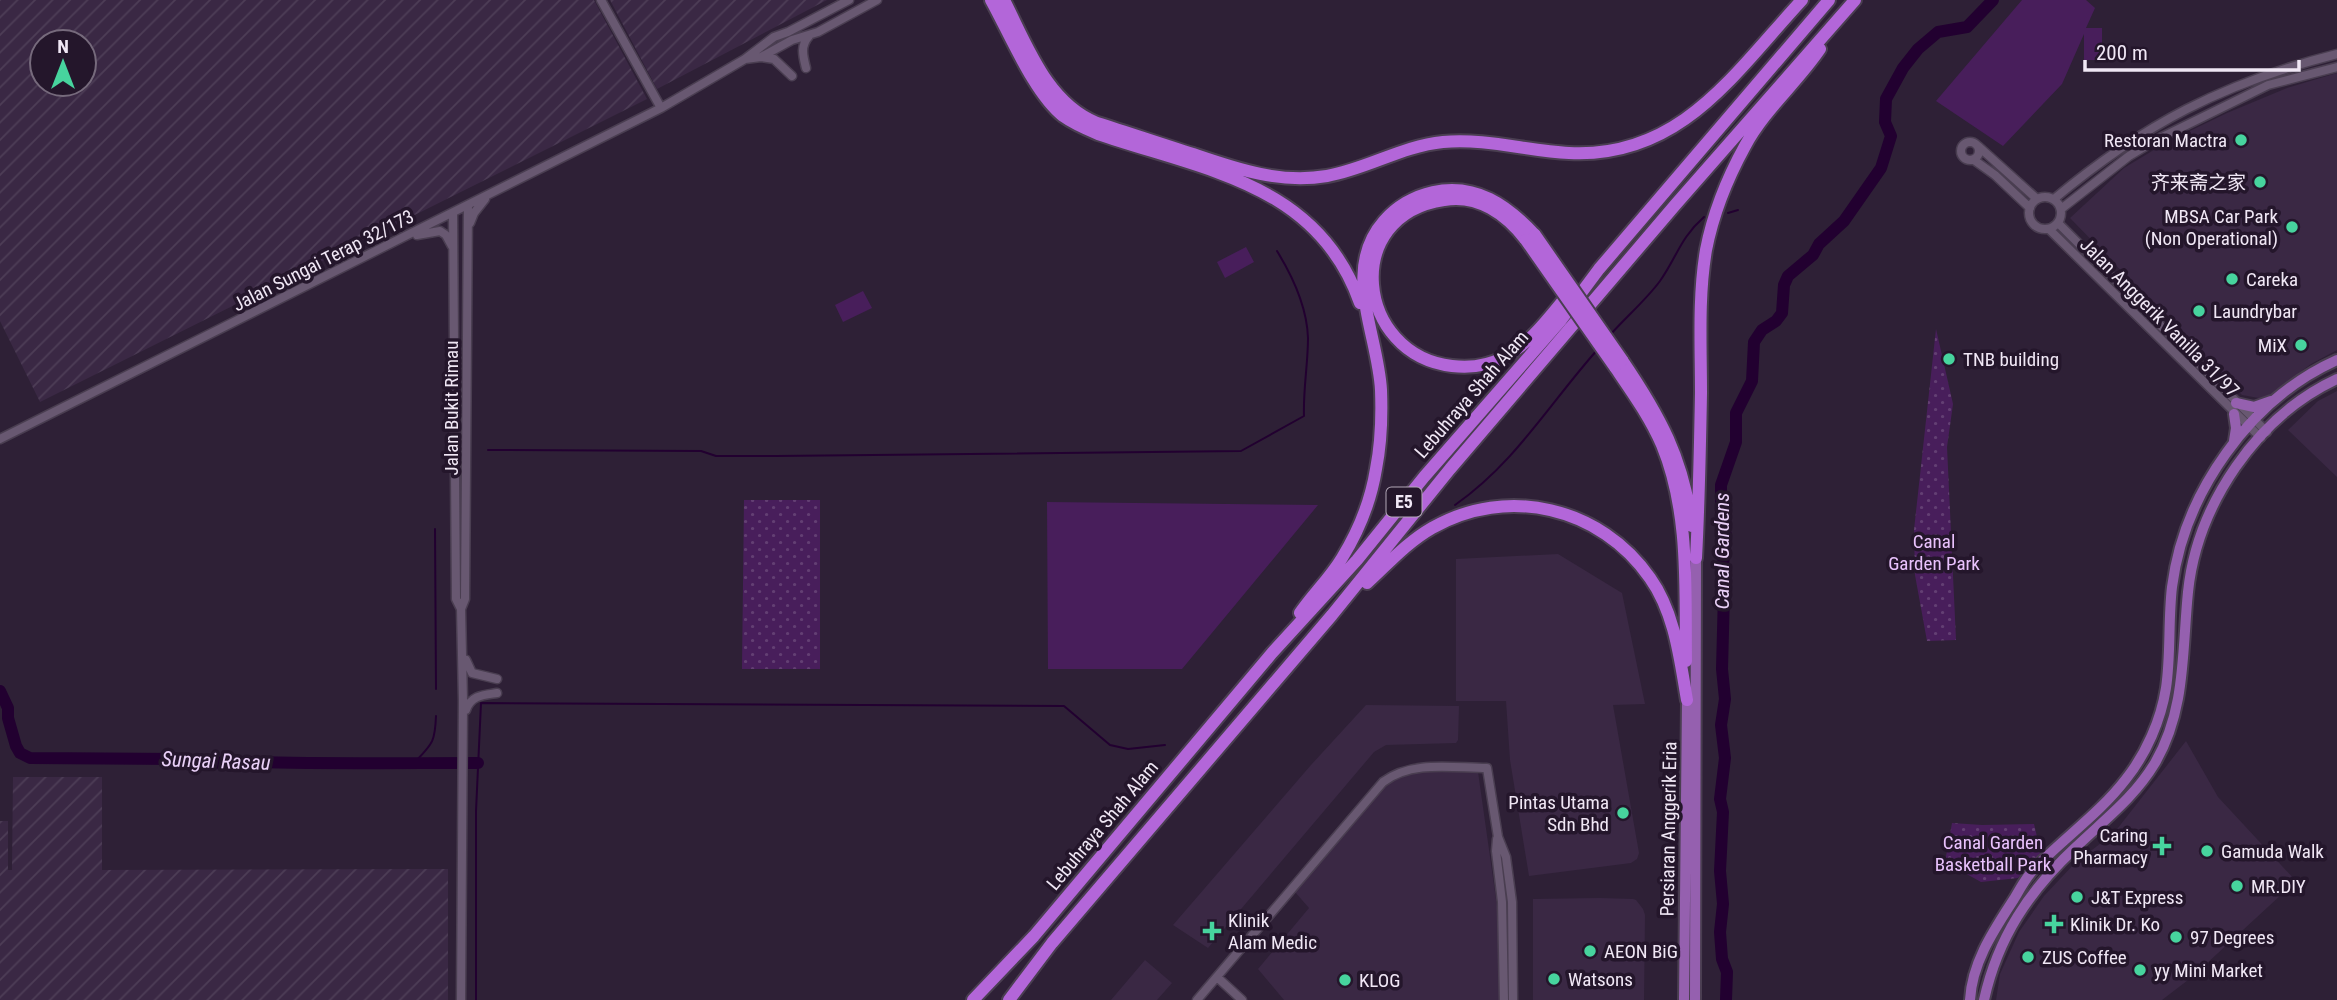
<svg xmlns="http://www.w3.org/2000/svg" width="2337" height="1000" viewBox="0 0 2337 1000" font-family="'Roboto Condensed','Noto Sans SC',sans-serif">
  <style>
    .built { fill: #3a2844 }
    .industrial { fill: url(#industrial-furrows); fill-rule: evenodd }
    .grass { fill: #481e5b }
    .park { fill: url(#park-dots) }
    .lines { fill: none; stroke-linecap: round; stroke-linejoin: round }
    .stream { stroke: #220030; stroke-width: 2 }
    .river { stroke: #220030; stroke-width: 12 }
    .minor-casing { stroke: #4a3e51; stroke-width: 11 }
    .major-casing { stroke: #4a3e51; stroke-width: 14 }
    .highway-casing { stroke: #4a3e51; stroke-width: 16 }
    .minor { stroke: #685871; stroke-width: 8 }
    .major { stroke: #9560af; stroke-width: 10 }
    .highway { stroke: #b366d9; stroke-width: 12 }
    .highway-bridge-casing { stroke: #4a3e51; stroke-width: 16; stroke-linecap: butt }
    .highway-bridge { stroke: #b366d9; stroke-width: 12 }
    .poi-dot { fill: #47d49e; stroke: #24162b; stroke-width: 2.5 }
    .labels { text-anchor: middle; stroke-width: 7; stroke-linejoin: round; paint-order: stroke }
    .shield { fill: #24162b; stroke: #b3a8b8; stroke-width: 2 }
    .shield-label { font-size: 18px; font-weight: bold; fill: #f0e7f5 }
    .poi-label { font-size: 19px; fill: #f0e7f5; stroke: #24162b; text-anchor: start }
    .street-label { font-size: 19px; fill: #f0e7f5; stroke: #24162b }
    .park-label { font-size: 19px; fill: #e9c2fd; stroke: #24162b }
    .water-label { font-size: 21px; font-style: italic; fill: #ead1f8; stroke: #24162b }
  </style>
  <defs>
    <pattern id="industrial-furrows" width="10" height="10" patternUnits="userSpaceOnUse" patternTransform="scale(1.75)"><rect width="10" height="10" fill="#3a2844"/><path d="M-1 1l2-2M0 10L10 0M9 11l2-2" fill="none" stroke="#4d3d56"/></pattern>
    <pattern id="park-dots" width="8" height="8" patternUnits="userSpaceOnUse" patternTransform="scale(1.75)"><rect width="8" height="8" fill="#481e5b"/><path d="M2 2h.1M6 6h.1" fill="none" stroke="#633f73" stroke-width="1.8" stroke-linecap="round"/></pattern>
  </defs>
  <rect width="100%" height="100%" fill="#2e2036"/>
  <!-- built -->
  <path class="built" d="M2337,73V350L2311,364L2264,399L2242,395L2070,218L2124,168L2167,142L2227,113L2287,88Z
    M2337,391V477L2288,430L2318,401Z
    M1558,554L1622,593L1645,704L1613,705L1639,853L1637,859L1631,863L1529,876L1510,760L1506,701H1456V559Z
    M1366,705L1459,706L1458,740L1456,743L1386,745L1374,752L1208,948L1173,925L1311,765Z
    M2186,741L2218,797L2296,881L2192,977L2162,1000H1996L2000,974L2019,932L2044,896L2075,863L2114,833Z
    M1413,772H1478L1498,913L1500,1000H1284L1258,969L1309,908L1295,892L1386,786L1403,775Z
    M1599,898L1633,899L1636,900L1643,909L1645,915L1644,1000H1533V899Z
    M1145,960L1172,983L1157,1000H1111Z"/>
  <!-- industrial -->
  <path class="industrial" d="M0,0H594L647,99L40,402L0,321ZM42,42H84V84H42Z
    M610,0H827L657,89Z
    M13,777H102V870L448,869V1000H0V821H8V870H12Z"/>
  <!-- grass -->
  <path class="grass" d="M2022,0H2086L2095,8L2086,28H2102V60H2084V34L2062,84L2003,146L1936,101Z
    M1246,247L1254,262L1225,278L1217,262Z
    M863,291L872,308L843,322L835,305Z
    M1047,502L1318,505L1182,669H1048Z"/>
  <!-- park -->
  <path class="park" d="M1936,329L1953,404L1947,447L1956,640L1927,641L1915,575L1914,530Z
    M744,500H820V669H742Z
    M1952,823L1982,825L2034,824L2041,854L2018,878L1981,882L1945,862Z"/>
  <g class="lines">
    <!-- stream -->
    <path class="stream" d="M1728,213L1738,210
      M1611,334C1626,317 1646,300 1660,281C1677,257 1680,238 1704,217
      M488,450L701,451L716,456H776L1241,451L1304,416C1303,390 1308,364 1308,338C1307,307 1293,277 1277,251
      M1455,505C1516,462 1549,404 1598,349
      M435,529L436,689
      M414,763C432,744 435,743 436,716
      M476,1000V811L481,703L1064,706L1110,745L1128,749L1165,745"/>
    <!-- river -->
    <path class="river" d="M0,691L8,708V718L16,746L20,753L30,758L179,759C203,766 228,761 253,762C328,764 403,763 478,763
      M1726,1000L1727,972L1722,959L1720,932L1723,904L1720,871L1723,812L1720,799L1725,758L1721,725L1725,699L1722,669L1724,593L1721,585L1726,535L1721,522V485L1736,442V413L1752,381L1754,342L1762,330L1776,321L1782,313L1784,285L1788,276L1813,255L1819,244L1844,221L1881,168L1891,136L1885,122L1886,99L1903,68L1918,49L1938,32L1967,27L1993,0"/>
    <!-- minor casing -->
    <g class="minor-casing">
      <path id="minor" d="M601,0L661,108
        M761,57L774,59L792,76
        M745,59L761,57L792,40L818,32L877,0
        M806,68C803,56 800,46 809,36
        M1961 151a9 9 0 1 1 18 0a9 9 0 1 1-18 0Z
        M1978,146L2037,199
        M1974,160L1995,175L2030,208
        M2029 213a16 16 0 1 1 32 0a16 16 0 1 1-32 0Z
        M2054,199C2144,124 2223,83 2337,54
        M2061,209L2129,156L2154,141L2268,85L2337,67
        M453,213L456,599L461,609
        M470,223L474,213L485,199
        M2058,223L2267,432
        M2049,229L2261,438
        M417,235L440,231L446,235L452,246
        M0,439L661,108L745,59L774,37L788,32L849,0
        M466,660L472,673L497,679
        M466,710C471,695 484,695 497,693
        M1497,839L1496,851L1502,902L1504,1000
        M1217,977L1242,1000
        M461,1000L463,701L461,609L465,599L468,205
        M1197,1000L1383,782C1412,760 1453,768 1487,768L1498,837L1506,857L1512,902L1513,1000"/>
    </g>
    <!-- major casing -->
    <g class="major-casing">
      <path id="major" d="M2236,403L2254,407L2271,401
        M2234,441L2236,428L2234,414
        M1684,1000L1687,700
        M1695,1000L1696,558
        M1970,1000C1972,962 1994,930 2014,899C2020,889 2026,877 2035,868C2064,838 2100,813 2126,779C2146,754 2161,720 2166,688C2171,655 2168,621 2172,587C2184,493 2250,399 2337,360
        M1984,1000C1998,937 2029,891 2075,848C2104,820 2134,798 2155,763C2186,710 2182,651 2188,592C2197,505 2257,416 2337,379"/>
    </g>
    <!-- highway casing -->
    <g class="highway-casing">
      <path id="highway" d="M991,0C1010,34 1034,93 1063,116C1074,124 1086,129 1098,134C1203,170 1318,183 1360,303
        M1004,0C1027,45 1047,103 1097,123C1129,133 1161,144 1193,154C1237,169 1279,184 1327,176C1367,169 1402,146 1443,142C1486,138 1527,151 1569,153C1681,159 1735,72 1802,0
        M1526,240C1506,214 1478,194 1444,200C1340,215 1356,355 1452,366C1470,368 1488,366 1504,357C1532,343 1552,313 1572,290
        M1622,360C1660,416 1683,458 1692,526
        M1615,367C1632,392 1650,417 1662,445C1690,513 1685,589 1686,661
        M1696,558C1699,503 1700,448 1701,393C1701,346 1698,297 1706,250C1713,214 1728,177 1745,146C1765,109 1797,83 1820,49
        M1367,583C1388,564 1406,543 1432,528C1507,485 1601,507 1650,578C1675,613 1680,660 1687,700
        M1300,613C1313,594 1330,578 1342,558C1358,532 1371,500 1376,469C1381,444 1382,416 1381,390C1378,334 1341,270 1384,221C1396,207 1414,196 1433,192C1476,183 1507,205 1535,235
        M973,1000L1034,936L1272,653L1357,560L1424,477L1561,320L1599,269L1829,0
        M1009,1000L1052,943L1332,615L1450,469L1676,204L1855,0"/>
    </g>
    <!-- minor -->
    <use href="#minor" class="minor"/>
    <!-- major -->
    <use href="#major" class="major"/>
    <!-- highway -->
    <use href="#highway" class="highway"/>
    <!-- highway-bridge casing -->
    <g class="highway-bridge-casing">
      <path id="highway-bridge" d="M1535,235L1622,360
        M1526,240L1615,367"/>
    </g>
    <!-- highway-bridge -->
    <use href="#highway-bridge" class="highway-bridge"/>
  </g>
  <!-- markers -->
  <g class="poi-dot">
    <circle cx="2241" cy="140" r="7"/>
    <circle cx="2260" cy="182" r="7"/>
    <circle cx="2292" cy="227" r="7"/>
    <circle cx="2232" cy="279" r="7"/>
    <circle cx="2199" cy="311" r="7"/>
    <circle cx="2301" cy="345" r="7"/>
    <circle cx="1949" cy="359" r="7"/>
    <circle cx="1623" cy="813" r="7"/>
    <path d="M2158.5 835.5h7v7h7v7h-7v7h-7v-7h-7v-7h7z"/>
    <circle cx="2207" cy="851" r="7"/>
    <circle cx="2237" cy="886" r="7"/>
    <circle cx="2077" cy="897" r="7"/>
    <path d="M2050.5 913.5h7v7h7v7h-7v7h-7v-7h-7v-7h7z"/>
    <path d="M1208.5 920.5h7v7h7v7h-7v7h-7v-7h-7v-7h7z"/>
    <circle cx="2176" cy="937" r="7"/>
    <circle cx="1590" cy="951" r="7"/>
    <circle cx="2028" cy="957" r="7"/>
    <circle cx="2140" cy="970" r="7"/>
    <circle cx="1554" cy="979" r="7"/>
    <circle cx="1345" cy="980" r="7"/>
  </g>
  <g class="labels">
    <!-- shield labels -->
    <rect class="shield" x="1386.5" y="487.5" width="35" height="29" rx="5"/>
    <g class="shield-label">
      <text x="1404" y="508">E5</text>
    </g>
    <!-- poi labels -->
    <g class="poi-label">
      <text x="2227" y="147" text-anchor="end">Restoran Mactra</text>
      <text x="2246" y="189" text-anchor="end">齐来斋之家</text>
      <text x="2278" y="223" text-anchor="end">MBSA Car Park<tspan x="2278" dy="22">(Non Operational)</tspan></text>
      <text x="2246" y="286">Careka</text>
      <text x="2213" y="318">Laundrybar</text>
      <text x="2287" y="352" text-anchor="end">MiX</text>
      <text x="1963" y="366">TNB building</text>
      <text x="1609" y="809" text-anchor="end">Pintas Utama<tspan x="1609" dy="22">Sdn Bhd</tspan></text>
      <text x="2148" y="842" text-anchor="end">Caring<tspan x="2148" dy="22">Pharmacy</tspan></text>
      <text x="2221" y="858">Gamuda Walk</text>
      <text x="2251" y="893">MR.DIY</text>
      <text x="2091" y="904">J&amp;T Express</text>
      <text x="1228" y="927">Klinik<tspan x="1228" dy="22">Alam Medic</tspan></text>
      <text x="2070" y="931">Klinik Dr. Ko</text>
      <text x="2190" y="944">97 Degrees</text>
      <text x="1604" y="958">AEON BiG</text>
      <text x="2042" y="964">ZUS Coffee</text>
      <text x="2154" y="977">yy Mini Market</text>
      <text x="1568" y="986">Watsons</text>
      <text x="1359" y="987">KLOG</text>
    </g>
    <!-- street labels -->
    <g class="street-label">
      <text transform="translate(323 260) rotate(-27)" y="7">Jalan Sungai Terap 32/173</text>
      <text transform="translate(2160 317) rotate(45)" y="7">Jalan Anggerik Vanilla 31/97</text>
      <text transform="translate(1471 394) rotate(-49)" y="7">Lebuhraya Shah Alam</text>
      <text transform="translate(451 408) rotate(-90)" y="7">Jalan Bukit Rimau</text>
      <text transform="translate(1102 825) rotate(-50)" y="7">Lebuhraya Shah Alam</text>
      <text transform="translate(1668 829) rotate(-89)" y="7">Persiaran Anggerik Eria</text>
    </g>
    <!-- park labels -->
    <g class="park-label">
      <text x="1934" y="548">Canal<tspan x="1934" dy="22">Garden Park</tspan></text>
      <text x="1993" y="849">Canal Garden<tspan x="1993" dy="22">Basketball Park</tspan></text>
    </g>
    <!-- water labels -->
    <g class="water-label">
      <text transform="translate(1722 551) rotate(-90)" y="7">Canal Gardens</text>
      <text transform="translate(216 761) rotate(2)" y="7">Sungai Rasau</text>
    </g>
  </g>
  <!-- north arrow -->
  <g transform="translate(63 63)"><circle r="33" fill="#24162b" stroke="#766a7c" stroke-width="2"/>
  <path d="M0-5L12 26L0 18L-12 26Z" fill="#47d49e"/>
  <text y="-10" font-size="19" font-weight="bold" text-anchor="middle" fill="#f0e7f5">N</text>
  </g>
  <!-- scale -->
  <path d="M2085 60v10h214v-10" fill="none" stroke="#f0e7f5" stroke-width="3.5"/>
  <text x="2096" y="60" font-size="21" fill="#f0e7f5" stroke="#24162b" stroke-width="5" paint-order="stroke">200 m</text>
</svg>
